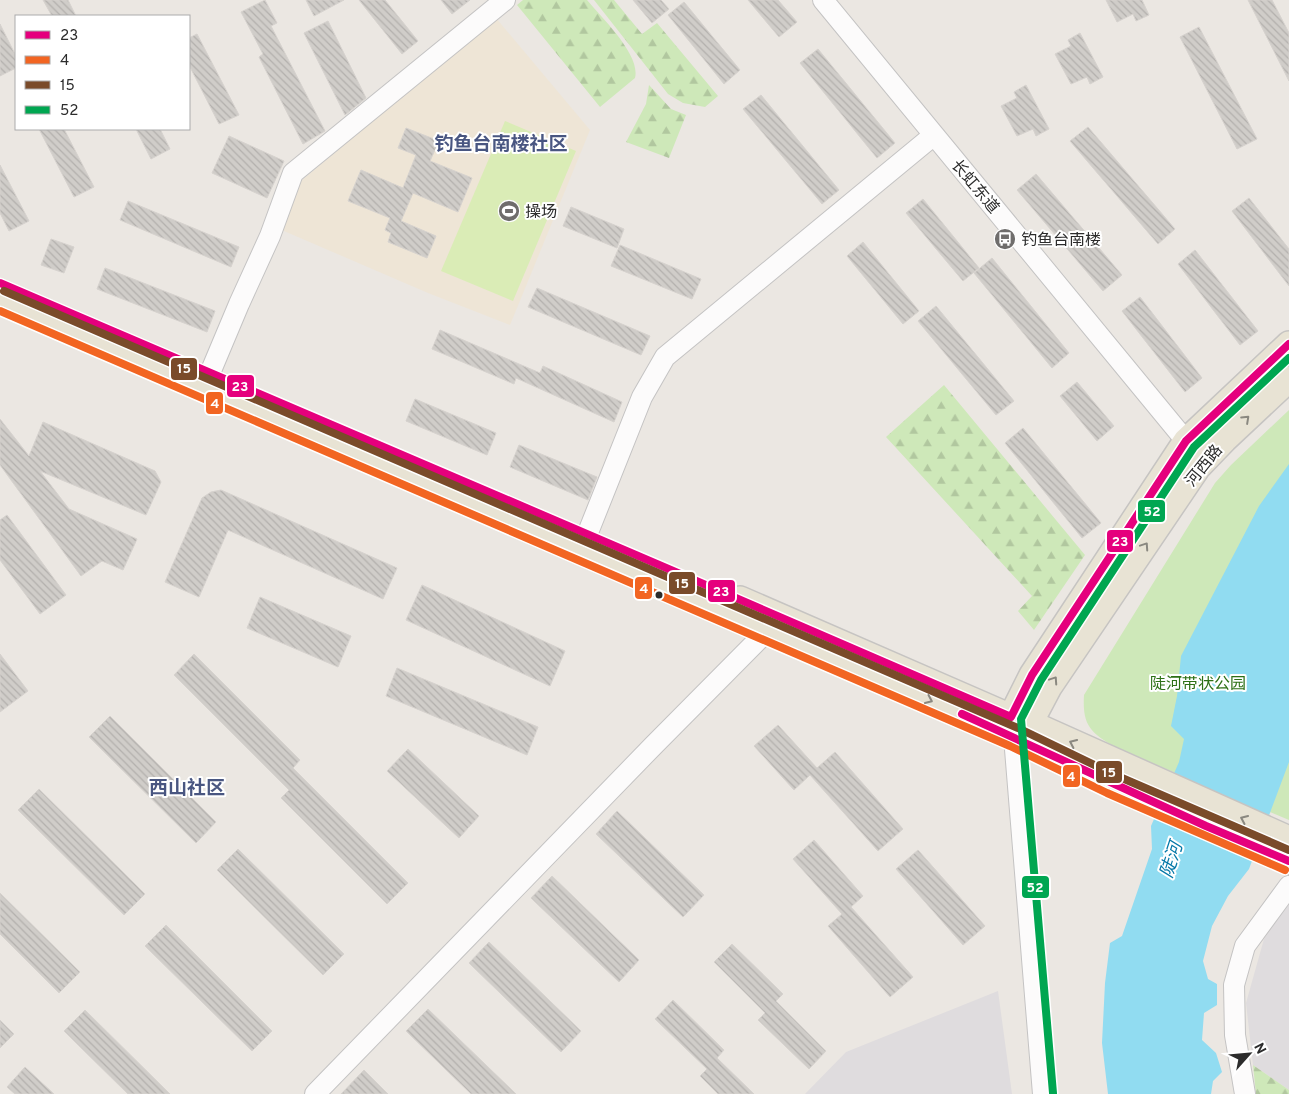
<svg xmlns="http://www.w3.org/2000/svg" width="1289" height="1094" viewBox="0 0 1289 1094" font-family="Overpass,'Noto Sans SC',sans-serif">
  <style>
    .industrial { fill: #dfdcde }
    .education { fill: #eee5d6 }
    .grass { fill: #cee8b9 }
    .forest { fill: url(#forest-firs) }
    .pitch { fill: #daecb6 }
    .water { fill: #91dcf1 }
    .building { fill: url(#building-back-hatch); stroke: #d6d2ce }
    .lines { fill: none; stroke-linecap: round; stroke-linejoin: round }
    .minor-casing { stroke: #c4c3c3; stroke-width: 22 }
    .major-casing { stroke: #c6c4c2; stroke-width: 28 }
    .minor { stroke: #fcfbfb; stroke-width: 20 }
    .major { stroke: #e8e3d4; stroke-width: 25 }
    .bus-1-casing { stroke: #fff; stroke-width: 11 }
    .bus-2-casing { stroke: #fff; stroke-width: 11 }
    .bus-3-casing { stroke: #fff; stroke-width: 11 }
    .bus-4-casing { stroke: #fff; stroke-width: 11 }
    .bus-1 { stroke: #e5007d; stroke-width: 8 }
    .bus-2 { stroke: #f26522; stroke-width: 8 }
    .bus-3 { stroke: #7a4b2a; stroke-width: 8 }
    .bus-4 { stroke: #00a651; stroke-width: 8 }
    .oneway { stroke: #8a8880 }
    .bus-dot { fill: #2c2c2c; stroke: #fff; stroke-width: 2 }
    .labels { text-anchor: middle; stroke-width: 4; stroke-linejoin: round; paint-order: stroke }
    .street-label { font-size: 16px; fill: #2c2c2c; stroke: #fff }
    .poi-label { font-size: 16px; fill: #2c2c2c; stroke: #fff; text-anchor: start }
    .park-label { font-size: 16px; fill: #2d7016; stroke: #fff }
    .water-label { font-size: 18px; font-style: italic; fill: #0478a8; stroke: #fff }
    .quarter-label { font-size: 19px; font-weight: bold; fill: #495681; stroke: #fff }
    .line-badge { stroke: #fff; stroke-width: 2 }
    .badge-label { font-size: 14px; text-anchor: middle; font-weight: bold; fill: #fff }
  </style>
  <defs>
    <pattern id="forest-firs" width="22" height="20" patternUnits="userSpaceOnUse" patternTransform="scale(1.25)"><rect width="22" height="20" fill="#cee8b9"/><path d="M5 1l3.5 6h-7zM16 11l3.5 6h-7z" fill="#b1c79f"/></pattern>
    <pattern id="building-back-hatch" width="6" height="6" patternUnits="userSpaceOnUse" patternTransform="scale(1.25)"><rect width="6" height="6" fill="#d0cdc9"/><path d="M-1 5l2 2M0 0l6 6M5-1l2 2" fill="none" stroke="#b3b0ad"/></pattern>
  </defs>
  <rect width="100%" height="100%" fill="#ebe7e2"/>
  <!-- industrial -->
  <path class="industrial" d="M1289,900V1090L1253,1065L1246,1003L1264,939Z
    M998,991L1012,1094H805L846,1052Z"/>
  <!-- education -->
  <path class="education" d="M496,18L590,130L510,325L428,293L277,228L301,181Z"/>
  <!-- grass -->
  <path class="grass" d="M1289,410V820L1118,749C1092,733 1082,728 1084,695L1215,483L1231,465Z"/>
  <!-- forest -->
  <path class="forest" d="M523,0H587C602,18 641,55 635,78L600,107L517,5Z
    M594,0H614L642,34L657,23L718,96L705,107L683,103L668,94Z
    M649,85L671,109L686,115L669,158L626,142L646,104Z
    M944,385L1085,555L1034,630L1018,611L1032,596L886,437Z
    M1253,1065L1289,1090V1094H1256Z"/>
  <!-- pitch -->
  <path class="pitch" d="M505,121L576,151L513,301L441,271Z"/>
  <!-- water -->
  <path class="water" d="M1289,464V762L1249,869L1228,896L1212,926L1203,961L1208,979L1217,984V1005L1204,1013L1202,1040L1216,1053L1222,1072L1213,1081L1211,1094H1108L1102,1043L1105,983L1110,943L1122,936L1152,849L1151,826L1179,762L1184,739L1171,726L1177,696L1181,656L1259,506Z"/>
  <!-- building -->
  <path class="building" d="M43,0H68L76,16H52Z
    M265,0L277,23L271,26L325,131L303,144L259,57L263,54L241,12Z
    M306,0H344L314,16Z
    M359,0H385L418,41L402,54Z
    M441,0H470L452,14Z
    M633,0H661L669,9L652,23Z
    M748,0H778L797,22L779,37Z
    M1106,0H1142L1149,15L1136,21L1133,14L1117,22Z
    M1248,0H1272L1289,33V81Z
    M684,2L740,70L724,84L668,15Z
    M328,21L366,98L345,115L304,33Z
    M0,24L16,56V68L0,76Z
    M1199,27L1257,139L1237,149L1180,37Z
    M1080,33L1103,77L1090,84L1087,77L1071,84L1055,54L1071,46L1068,40Z
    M197,34L239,115L219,124L189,65V38Z
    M818,49L895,143L877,158L800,63Z
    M1026,85L1049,129L1036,136L1033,129L1017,136L1001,106L1017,98L1014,92Z
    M761,95L839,190L822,204L743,109Z
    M1088,127L1175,229L1158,244L1070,141Z
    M406,128L439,141L430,161L472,178L458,212L413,193L401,221L436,236L427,258L388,242L391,233L385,230L390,218L348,201L361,170L403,188L416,155L398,148Z
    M39,129H64L94,187L74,197Z
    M136,129H160L170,149L151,159Z
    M229,136L284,161L267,198L212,173Z
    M0,165L29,221L9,231L0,213Z
    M1036,174L1122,275L1103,291L1017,190Z
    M1249,198L1289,249V286L1232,211Z
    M923,199L979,268L963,281L906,213Z
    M128,201L239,247L231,267L120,220Z
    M571,207L624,229L617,248L563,226Z
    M51,239L74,247L64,273L41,265Z
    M863,242L919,311L903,324L847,256Z
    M620,245L701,279L692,299L611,266Z
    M1195,250L1258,331L1240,345L1178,264Z
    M992,258L1069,353L1052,368L974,273Z
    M105,268L215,311L207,332L97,289Z
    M537,288L650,336L641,355L528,307Z
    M1140,297L1202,378L1185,392L1122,311Z
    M936,306L1014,401L996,415L918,321Z
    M440,330L540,373L543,366L622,402L614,422L516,378L514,384L432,349Z
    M1077,382L1114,426L1097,441L1060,396Z
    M415,399L496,433L487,455L406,421Z
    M0,419L29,456L43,422L155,471L161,482L146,515L40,471L69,509L137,539L123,570L102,561L81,576L0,465Z
    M1023,428L1101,523L1082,538L1005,443Z
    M519,445L597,477L588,500L510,467Z
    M221,490L397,568L383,599L228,530L199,597L165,582L202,498L211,492Z
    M7,515L66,595L40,614L0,560V520Z
    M422,585L565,651L550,686L406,620Z
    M260,597L351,636L338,667L247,628Z
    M0,654L28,691L0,712Z
    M194,654L300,760L293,768L408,883L387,904L281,798L289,790L174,675Z
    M397,668L538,727L527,755L386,696Z
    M110,716L216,822L196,843L89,737Z
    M778,725L817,768L835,752L903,829L878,851L810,775L794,790L754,746Z
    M408,749L479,816L459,838L387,771Z
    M39,789L145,894L124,915L18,810Z
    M617,811L704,895L683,917L596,834Z
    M814,840L863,896L851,907L913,977L890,997L828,926L842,914L793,859Z
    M238,849L344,954L323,975L217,870Z
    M918,850L985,926L963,945L896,869Z
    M552,876L639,960L619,982L531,898Z
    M0,893L80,972L59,993L0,934Z
    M166,925L272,1031L252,1051L145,946Z
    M489,942L581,1031L561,1052L469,963Z
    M732,944L783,994L776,1001L826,1051L809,1069L758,1020L765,1013L714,962Z
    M673,1000L724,1050L717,1058L754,1094H718L700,1076L707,1069L655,1019Z
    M428,1009L516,1094H471L406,1031Z
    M85,1010L170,1094H128L64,1031Z
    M0,1020L14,1034L0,1048Z
    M25,1067L54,1094H15L7,1087Z
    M364,1070L388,1094H341Z"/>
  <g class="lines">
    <!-- minor casing -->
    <g class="minor-casing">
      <path id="minor" d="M823,0L1186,441
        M210,373L239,304L270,236L293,173L505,0
        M587,535L642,397L665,357L934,135
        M1014,737L1043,1094
        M315,1094L653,746L768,630L781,623
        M1245,1094L1235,1035L1234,985L1245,946L1289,886"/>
    </g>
    <!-- major casing -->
    <g class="major-casing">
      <path id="major" d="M0,300L768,630L1014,737L1111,784L1289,861
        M740,599L1011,717L1030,723L1289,839
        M1013,733L1011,717L1032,675L1186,441L1289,344
        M1017,734L1030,723L1049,687L1198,467L1224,440L1289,379"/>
    </g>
    <!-- minor -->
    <use href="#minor" class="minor"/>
    <!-- major -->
    <use href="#major" class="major"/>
    <!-- bus-1 casing -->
    <g class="bus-1-casing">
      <path id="bus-1" d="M0,283C337,428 675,570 1011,717L1032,675L1186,441L1289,344
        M962,714L1206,826L1289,861"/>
    </g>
    <!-- bus-2 casing -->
    <g class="bus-2-casing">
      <path id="bus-2" d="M0,311L1010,746L1107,793L1285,870"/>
    </g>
    <!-- bus-3 casing -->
    <g class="bus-3-casing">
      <path id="bus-3" d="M4,291L1018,728L1115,775L1289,850"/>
    </g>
    <!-- bus-4 casing -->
    <g class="bus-4-casing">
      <path id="bus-4" d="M1053,1093L1021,719L1041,680L1194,447L1289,358"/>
    </g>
    <!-- bus-1 -->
    <use href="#bus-1" class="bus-1"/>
    <!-- bus-2 -->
    <use href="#bus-2" class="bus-2"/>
    <!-- bus-3 -->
    <use href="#bus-3" class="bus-3"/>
    <!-- bus-4 -->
    <use href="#bus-4" class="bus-4"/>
  </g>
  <!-- one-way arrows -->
  <defs><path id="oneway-chevron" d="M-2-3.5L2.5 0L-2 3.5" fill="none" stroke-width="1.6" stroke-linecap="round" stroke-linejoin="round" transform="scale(1.25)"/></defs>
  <g class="oneway">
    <use href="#oneway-chevron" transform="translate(1246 419) rotate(-43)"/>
    <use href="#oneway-chevron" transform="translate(1145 546) rotate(-56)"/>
    <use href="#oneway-chevron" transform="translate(1054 680) rotate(-56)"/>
    <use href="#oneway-chevron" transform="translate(929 700) rotate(24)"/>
    <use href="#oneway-chevron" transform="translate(1073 743) rotate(-155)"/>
    <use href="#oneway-chevron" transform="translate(1244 819) rotate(-156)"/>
  </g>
  <!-- icons -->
  <defs>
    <g id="stadium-disc" transform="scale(1.125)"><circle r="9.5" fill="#6f6d6c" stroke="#fff"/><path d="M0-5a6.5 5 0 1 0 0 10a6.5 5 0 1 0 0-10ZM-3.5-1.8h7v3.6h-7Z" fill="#fff"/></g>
    <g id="bus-disc" transform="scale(1.125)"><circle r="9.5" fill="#6f6d6c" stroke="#fff"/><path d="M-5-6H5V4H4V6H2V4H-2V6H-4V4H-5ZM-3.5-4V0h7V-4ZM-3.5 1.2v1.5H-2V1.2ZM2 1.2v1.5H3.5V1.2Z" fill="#fff"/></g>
  </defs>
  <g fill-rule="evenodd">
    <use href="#stadium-disc" x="509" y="211"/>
    <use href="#bus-disc" x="1005" y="239"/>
  </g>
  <!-- markers -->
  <circle class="bus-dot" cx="659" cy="595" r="4.5"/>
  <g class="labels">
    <!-- street labels -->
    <g class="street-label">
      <text transform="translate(976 186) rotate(50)" y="6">长虹东道</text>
      <text transform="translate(1203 465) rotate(-51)" y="6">河西路</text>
    </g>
    <!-- poi labels -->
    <g class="poi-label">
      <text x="525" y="217">操场</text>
      <text x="1021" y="245">钓鱼台南楼</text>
    </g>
    <!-- park labels -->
    <g class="park-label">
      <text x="1198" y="689">陡河带状公园</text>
    </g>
    <!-- water labels -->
    <g class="water-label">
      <text transform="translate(1171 860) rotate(-72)" y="6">陡河</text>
    </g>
    <!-- quarter labels -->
    <g class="quarter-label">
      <text x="501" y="150">钓鱼台南楼社区</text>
      <text x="187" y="794">西山社区</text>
    </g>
  </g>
  <g class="line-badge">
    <rect x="170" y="357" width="28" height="24" rx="5" fill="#7a4b2a"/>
    <rect x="226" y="374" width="29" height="24" rx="5" fill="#e5007d"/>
    <rect x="205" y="391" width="19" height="24" rx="5" fill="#f26522"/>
    <rect x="1137" y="499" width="29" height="24" rx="5" fill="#00a651"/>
    <rect x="1106" y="529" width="28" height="24" rx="5" fill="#e5007d"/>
    <rect x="668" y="571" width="28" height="24" rx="5" fill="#7a4b2a"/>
    <rect x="634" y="576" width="19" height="24" rx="5" fill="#f26522"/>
    <rect x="707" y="579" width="29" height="24" rx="5" fill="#e5007d"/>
    <rect x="1095" y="760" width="28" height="24" rx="5" fill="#7a4b2a"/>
    <rect x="1062" y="764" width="19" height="24" rx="5" fill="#f26522"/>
    <rect x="1021" y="875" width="29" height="24" rx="5" fill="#00a651"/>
  </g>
  <g class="badge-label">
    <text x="184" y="373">15</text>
    <text x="240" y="391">23</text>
    <text x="215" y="408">4</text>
    <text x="1152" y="516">52</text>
    <text x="1120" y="546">23</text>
    <text x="682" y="588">15</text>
    <text x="644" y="593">4</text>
    <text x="721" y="596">23</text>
    <text x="1109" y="777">15</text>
    <text x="1071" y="781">4</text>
    <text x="1035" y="892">52</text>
  </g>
  <!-- legend -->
  <rect x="15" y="15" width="175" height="115" fill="#ffffff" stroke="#ababab"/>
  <rect x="25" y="31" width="25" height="8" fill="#e5007d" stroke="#ababab"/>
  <text x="60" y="40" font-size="15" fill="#2c2c2c">23</text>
  <rect x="25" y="56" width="25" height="8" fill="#f26522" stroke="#ababab"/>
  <text x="60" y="65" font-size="15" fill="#2c2c2c">4</text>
  <rect x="25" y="81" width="25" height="8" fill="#7a4b2a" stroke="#ababab"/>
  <text x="60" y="90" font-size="15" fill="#2c2c2c">15</text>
  <rect x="25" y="106" width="25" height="8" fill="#00a651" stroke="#ababab"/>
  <text x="60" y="115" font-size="15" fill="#2c2c2c">52</text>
  <!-- north arrow -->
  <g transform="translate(1249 1054) rotate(63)" stroke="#ffffff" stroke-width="4" paint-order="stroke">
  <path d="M0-4L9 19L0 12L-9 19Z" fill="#2c2c2c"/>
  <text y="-8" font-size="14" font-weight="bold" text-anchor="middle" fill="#2c2c2c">N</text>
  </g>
</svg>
